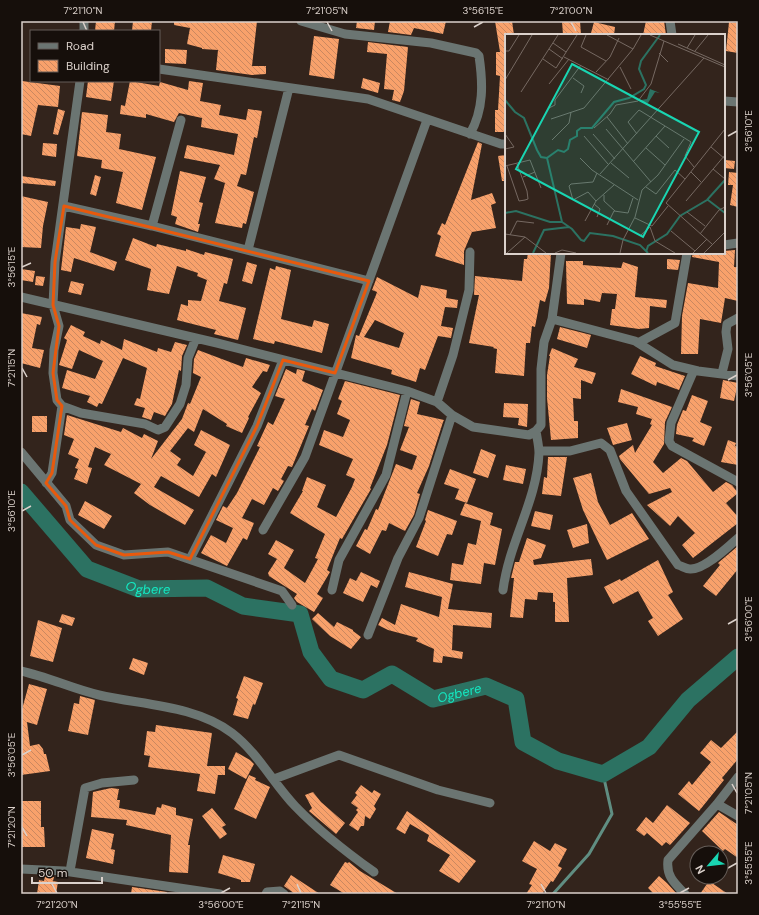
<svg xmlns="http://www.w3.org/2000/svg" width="759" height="915" viewBox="0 0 759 915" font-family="'DM Sans',sans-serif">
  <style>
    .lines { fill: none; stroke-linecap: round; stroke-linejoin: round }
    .stream { stroke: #608e82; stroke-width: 3 }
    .river { stroke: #2c7262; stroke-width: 17 }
    .building { fill: url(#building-back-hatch); fill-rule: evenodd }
    .minor { stroke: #6b7572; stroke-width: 9 }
    .marked { fill: none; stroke: #e8590c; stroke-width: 3; stroke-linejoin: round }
    .ticks { fill: none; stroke: #dbd1cb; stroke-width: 1.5 }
    .labels { text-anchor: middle; stroke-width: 4; stroke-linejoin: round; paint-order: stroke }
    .water-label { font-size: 13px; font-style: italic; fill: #14e9c2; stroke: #160f0b }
    .inset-river { fill: none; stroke: #2c7262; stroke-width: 2 }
    .inset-road { fill: none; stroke: #766962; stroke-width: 1 }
    .view { fill: #19d5b2; fill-opacity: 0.15; stroke: #19d5b2; stroke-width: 2 }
    .inset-edge { fill: none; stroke: #dbd1cb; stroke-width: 2 }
    .neatline { fill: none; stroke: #dbd1cb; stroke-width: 1.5 }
    .ticks-label { font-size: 10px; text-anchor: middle; fill: #dbd1cb }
  </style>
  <defs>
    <pattern id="building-back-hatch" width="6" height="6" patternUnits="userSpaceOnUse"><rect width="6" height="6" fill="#f8a16b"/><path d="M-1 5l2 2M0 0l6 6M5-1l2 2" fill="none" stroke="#ca8860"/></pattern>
  </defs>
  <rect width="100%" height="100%" fill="#33241c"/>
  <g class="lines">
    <!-- stream -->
    <path class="stream" d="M553,894L589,854L612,814L603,774"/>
    <!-- river -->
    <path class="river" id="s1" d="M21,492L87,569L139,589L207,588L243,606L300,614L311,652L331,679L363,690L392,674L433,699L486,686L516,699L523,742L558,761L603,774L649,747L688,700L738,657"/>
  </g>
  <!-- building -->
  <path class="building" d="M96,21H115L114,31H95Z
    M133,21H152L151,31H132Z
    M174,21H257L252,66H266V74L252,75L216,70L218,50L202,49V48L187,44L190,28L174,25Z
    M357,21H375L374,30L356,28Z
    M390,21H446L443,34L414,28L411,35L388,32Z
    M495,21H512L514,35H506V132H495V110H498L500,76L496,75V52H500Z
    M562,21H580L581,35H563Z
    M646,21H664L666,35H643Z
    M594,22L615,27L614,35L591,33Z
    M729,22L738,23V53L726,51Z
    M314,36L339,39L334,79L309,75Z
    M368,42L408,47L404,91L400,102L392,100L394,90L384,89L387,54L367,52Z
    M165,49L187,50L186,64L165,63Z
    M363,78L380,83L378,93L361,88Z
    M22,81L60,86L58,107L38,105L31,136L21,134Z
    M88,81H114L111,101L86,97Z
    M130,81L159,86L160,82L188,90L189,81L203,83L200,101L221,105L219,115L246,120L248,109L262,111L257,138L254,137L246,175L241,174L237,186L254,192L246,224L243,223L242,228L215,223L225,183L214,179L220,165L184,158L187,145L234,155L238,134L201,127L202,118L179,113L174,122L146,114V118L120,114L121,105L125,106Z
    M58,109L65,111L58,135L53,134Z
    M82,112L108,115L106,132L121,134L119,149L156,157L142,210L116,203L123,172L101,168L102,160L77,156Z
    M478,142L482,144L471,200L492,193L496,203L491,205L496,228L472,232L464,251V265L435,256L441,236L437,234L442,223L445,225Z
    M43,143L57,144L56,157L42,155Z
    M506,155V181H502L498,156Z
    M725,160L735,161L734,169L724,168Z
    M180,171L206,177L199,202L203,203L198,224H200L198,232L175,224L177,217L171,215Z
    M729,172L738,173V207L730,205L733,185H728Z
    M95,175L101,177L96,196L90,194Z
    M21,176L56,181L55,186L21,183Z
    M21,196L48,202L43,226L41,248L21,247Z
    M81,224L96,227L90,252L117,262L114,271L74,258L71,272L61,270L66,227L80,229Z
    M133,238L156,247L157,244L186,251V249L204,255L205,252L233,259L227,284L224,283L219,301L246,308L238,340L214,334L216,330L177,320L181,304L188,306V300L201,301L207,280L197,276L198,273L177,266L169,294L147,290L151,269L125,260Z
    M735,250L734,267H738V301L725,298L721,323L700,319L698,354H681L682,316L688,283L718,288L719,262L692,257L693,253H724V251Z
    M528,253H551L549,288L545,302L540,300L535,327L532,326L530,343H526L524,376L495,373L497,349L493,348L494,347L469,343L479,295H474L475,276L522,281L524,259H527Z
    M667,259L680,260L678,270L667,269Z
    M566,261H583V265L621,268L623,262L638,267L635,297L667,300L666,308L650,306L649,328L639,329L610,325L612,309H615L617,294L602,293L600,302L584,299V305L567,304Z
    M247,262L257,265L252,284L242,281Z
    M276,266L291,270L281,319L312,327L314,320L329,324L322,353L275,341L274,344L253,339L270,268L275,270Z
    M21,269L35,271L33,282L21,280Z
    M36,276L45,277L43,286L35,285Z
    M377,277L418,298L421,285L447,290L446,298L458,300L457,308L445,307L441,326L453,328L451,338L438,336L425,370L420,368L416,382L391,374L392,370L351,358L356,335L359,336L376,295L377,292L372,290ZM375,320L404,333L399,348L364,337Z
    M71,281L84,284L81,295L68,292Z
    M21,313L42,317L40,325L37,324L32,348L44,350L40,368L21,363Z
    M71,325L85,332L83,336L100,344L101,340L122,350L124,339L157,352L158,348L171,352L175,342L187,345L182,356L181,371L179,370L172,404L165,416L154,412L151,420L142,417L145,408L134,405L137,398L140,399L147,368L123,358L102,404L99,403L97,407L87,402L90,396L62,388L67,370L95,379L103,361L79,350L72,369L59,365L67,340L64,338Z
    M560,327L591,335L587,348L557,339Z
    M552,348L578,359L574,367L596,373L592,384L581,380V399L573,398L574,421H578V438L551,440L547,398V375L550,356H549Z
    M198,350L243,367L246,358L270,365L267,372L263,371L252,387L261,393L248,417L249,418L242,433L226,426L227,424L203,409L194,432L188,428L170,451L181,459L177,465L193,476L206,452L194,445L201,430L230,445L216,477L212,474L199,497L161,476L154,487L194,510L185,525L150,505L134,493L141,484L104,465L111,454L95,447L88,467L92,468L87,484L74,479L78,469L75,468L79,459L68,454L74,439L64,435L67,415L121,432L123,428L142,438L144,434L158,441L151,459L182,419L188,403L190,404L201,377L193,373L194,359Z
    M640,356L656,363L655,366L685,376L679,390L657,382L656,386L631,374Z
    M286,369L296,374L297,369L305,371L302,381L323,390L315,411L312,409L305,425L309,426L292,467L288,466L281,479L284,481L278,491L273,488L264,505L252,499L242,518L254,523L247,540L243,538L227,566L201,553L211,535L226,543L233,528L216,520L223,506L227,508L237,493L260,447L257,446L268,422L273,425L285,399L275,396Z
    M723,380L738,383L734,401L720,398Z
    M345,381L400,395L387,445L370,488L371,489L342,539L340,538L327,570L330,572L317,594L323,598L314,612L297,602L294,598L297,594L269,576L268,573L277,559L268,554L276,540L294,550L284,568L305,583L318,559L315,558L325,534L290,513L303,491H302L307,477L326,485L317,507L336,517L352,487L355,479L346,475L353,459L319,445L324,430L343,437L350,420L337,414L342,401L338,399Z
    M621,389L672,407L665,422L664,444L653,462L663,473L681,458L687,461L713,492L726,482L732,485L738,493L726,503L738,517V523L693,558L682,545L695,533L678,516L670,526L647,505L672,492L670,488L649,494L620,459L619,456L633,445L635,453L652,425L650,424L652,419L636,414L638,407L618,402Z
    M692,395L708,401L700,422L712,427L704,446L692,441L694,438L676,434L677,425L683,410L686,411Z
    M411,399L420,402L417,414L444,420L443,422L429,466L417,493L420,494L414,515L405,531L389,523L386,531L382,530L370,554L356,546L365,529L367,530L376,509L378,510L396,464L412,470L417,456L400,450L409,427L404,426Z
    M504,403L528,404L527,427L518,425L519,418L503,417Z
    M32,416H47V432H32Z
    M627,423L632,440L613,445L607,428Z
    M728,440L736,443L735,446L738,447V465L721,462Z
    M481,449L496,455L488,478L473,473Z
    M548,457H567L561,496L542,494L544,477L547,478Z
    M506,465L526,469L523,484L503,480Z
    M450,469L476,479L467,503L455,499L459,489L444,484Z
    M591,473L598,502L610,525L632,513L649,539L607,560L583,510L573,478Z
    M85,501L112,516L104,529L78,515Z
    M465,503L493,513L490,525L502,529L495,565L484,563L481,584L450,580L452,563L463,565L468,543L476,545L481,521L460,515Z
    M428,510L457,521L452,535L447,534L438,556L416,547L426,521L425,520Z
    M535,511L553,515L550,530L531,526Z
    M587,524L589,543L573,548L567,530Z
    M527,538L546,545L541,558L533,560L534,565L591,559L593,575L567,578L569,622H555V602H553V593L538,592L537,600L525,599L523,618L510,617L514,578H511L515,562H519Z
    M738,546V569L716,596L703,586L720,565L718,563Z
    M658,560L673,592L668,595L683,619L658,636L648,621L653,618L638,591L613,604L604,587L620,579L621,581Z
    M361,572L380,581L377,588L371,585L363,602L343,593L350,578L356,581Z
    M409,572L453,584L448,609L492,613L491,628L453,625L452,650L463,652L462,659L443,656L442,663L433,662L434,649L416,641L418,638L388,630L378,625L382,618L395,625L401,604L439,617L442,597L405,587Z
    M318,613L334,627L337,622L353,630V631L361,637L351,649L330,636L312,619Z
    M62,614L75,618L72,626L59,622Z
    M38,620L62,628L53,662L30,656Z
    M133,658L148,663L144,675L129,669Z
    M244,676L263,683L255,705L253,704L248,719L233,715L238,699L236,698Z
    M29,684L47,689L37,725L27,722L30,746L39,744L43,749L44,754H46L50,771L21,775V713Z
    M80,696L95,700L88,735L68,731L74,703L79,704Z
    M156,725L212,733L207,766H225V775H218L215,794L197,791L200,774L148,767L150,756L144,755L147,731L155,732Z
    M738,731V759L722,778L724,780L699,811L678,794L689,781L692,785L711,762L700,753L711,740L721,748Z
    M236,752L250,760L254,764L246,779L228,769Z
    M249,775L256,778L255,780L270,787L256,819L234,809Z
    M361,785L372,793L374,790L381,794L374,806L376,809L370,819L365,816L364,826H361L358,831L349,825L358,812L356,810L358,808L351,803L357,795L355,793Z
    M111,788L119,789L117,800H120L119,808L155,815L157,807L161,808L162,804L176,808V815L193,819L188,845H190L188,873L169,872L171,835L126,825L127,820L91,817L93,792Z
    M313,792L321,802L345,823L336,834L309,811L312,808L305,795Z
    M21,801H41V827H44L45,847H21Z
    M667,805L690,823L670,845L666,842L662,846L647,833L644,836L636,830L646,817L653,823Z
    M212,808L226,825L222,827L227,834L220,839L202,816Z
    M407,811L476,861L459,883L439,871L450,855L427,841L429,835L410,824L405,834L396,829Z
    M719,812L738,825V858L725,849L723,851L702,831Z
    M92,829L114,834L111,849L115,850L113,864L86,858Z
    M534,841L550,851L555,843L567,849L558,866L562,868L553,882L551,881L542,894H526L532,885L529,884L537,869L522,861Z
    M223,855L255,864L250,882H241V880L218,873Z
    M345,862L348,863L349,862L360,871L398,894H345L330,885Z
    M291,875L320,894H295L284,886Z
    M45,876L54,877L53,881L58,882L56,894H37L39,880L44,881Z
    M659,876L667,883L677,894H654L648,888Z
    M709,881L728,894H700Z
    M132,887L167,892V894H131Z"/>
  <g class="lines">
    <!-- minor -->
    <path class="minor" d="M301,21L345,34L431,43L476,53L479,56C483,83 484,109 470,134
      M670,21L672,35
      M84,31V21
      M159,69L368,99L501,144H506
      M80,81L55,262L53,305L59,326L54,350L53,373L57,400L62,406L81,413L145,424L158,430L165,427L180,404L186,385L188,358L196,338
      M724,101L738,102
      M64,206L152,226L369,281
      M152,226L181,120
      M724,245L738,243
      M248,250L289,88
      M21,297L217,343L407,391L437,402L452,415L473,427L529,435L536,431L541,425V369L544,342L552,319L561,253
      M552,319L635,341L673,365L698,371L738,376
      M638,343L675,323L687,253
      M694,370L671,423L669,441L672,446L738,482
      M722,373L728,349L726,332L727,324L738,318
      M437,402L453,355L469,290L470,252
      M539,451H570L601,443L610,450L626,491L678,565C682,566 686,569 690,569C704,570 728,547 738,538
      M21,452L66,506L70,520L96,545L124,555L168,552L282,591L292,605
      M46,483L52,473L62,406
      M263,530L305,457L427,120
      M190,559L257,426L283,360
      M332,590L339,560L386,475L407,391
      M503,590C509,542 537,501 539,453C539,446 537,438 536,431
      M368,635L398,558L419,518L452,415
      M21,671C48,677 73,689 99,695C142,705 195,705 232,733C258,753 273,783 295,806C319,831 346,852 374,872
      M274,779L339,755L438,790L490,803
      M717,804L738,816
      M21,869L64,871L220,894
      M70,871L85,788L102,783L134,780
      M266,894L267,892L280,891L284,894
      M685,894C674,883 666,876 668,860L717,804L738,777"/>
  </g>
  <!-- marked area -->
  <path class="marked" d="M64,206L369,281L335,373L283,360L257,426L190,559L168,552L124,555L96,545L70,520L66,506L46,483L52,473L62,406L57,400L53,373L59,326L53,305L55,262Z"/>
  <!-- ticks -->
  <path class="ticks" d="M83,22L87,31M327,22L332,31M571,22L576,31M474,27L483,22M728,136L737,131M22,267L31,263M22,368L27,377M728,380L737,375M22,511L31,506M728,624L737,619M22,755L31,750M732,784L737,793M22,827L27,836M728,868L737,863M52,884L57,893M297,884L301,893M541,884L546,893M221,893L230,888M680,893L689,888"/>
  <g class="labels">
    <!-- water labels -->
    <g class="water-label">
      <text dy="5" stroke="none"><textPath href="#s1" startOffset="166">Ogbere</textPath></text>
      <text dy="5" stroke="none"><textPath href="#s1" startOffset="538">Ogbere</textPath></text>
    </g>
  </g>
  <!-- overview -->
  <g transform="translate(505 34)">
    <rect width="220" height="220" fill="#33241c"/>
    <path d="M145,55L155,59L150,58L143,69L135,68L136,66L142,65Z" fill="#2c7262"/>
    <path class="inset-river" d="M0,66L10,78L19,84L32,116L36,123L42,124M203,166L220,179M0,179L11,177L45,188H57M141,218L143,212L162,200L175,182L202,166L220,146M28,219L39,196L64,193M143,219L135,211L108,202L85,199L79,207L76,206L67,195L57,188L42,124L53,116L59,118L63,115L65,106L72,102V97L76,94H87L109,68L124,64L139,55L141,51L134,35L136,27L155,1"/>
    <path class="inset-road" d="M81,1L76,13L101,27M102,1L128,15L136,1M145,1L220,33M48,9L61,18M173,10L220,31M182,14L190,1M44,15L58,25M0,17H4L14,1M190,17L203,1M154,19L163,28M59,23L104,46M38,25L51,34L72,1M115,33L126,55M91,38L105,23L114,4M68,44L79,52L76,59M0,46L27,1M44,50L64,25M16,58L53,1M44,74L50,71V66L76,31M102,83L123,110M46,85L79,74L128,15M89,94L105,80L111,71L133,67L146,50L159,7M101,95L146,148M0,100L9,113L0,115M88,100L110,125M132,100L123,88L134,76L186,108L180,122L189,133M79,102L103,130M151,102L164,114M47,106L64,89L66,78M206,113L220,125M141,114L160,131M75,124L87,136L133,166M128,128L160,92M106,129L124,144M0,132L25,126L36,154M2,132L14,167L20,166L23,165L22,157L12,130M208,135L220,145M186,138L196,148M95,140L199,24M18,143L30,138M141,153L151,160L170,136L180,145M99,161V167L110,177M91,167L83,158L68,166L64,152L66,150L88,148L92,139M181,167L220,121M89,170L95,175L92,183M182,178L200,192M130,184L147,192L163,172M80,187L91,167L109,151M102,191L109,177L123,179L128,164M145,193L150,207L170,219M166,197L190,217M0,200L20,203L41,219M195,200L214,176L220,173M5,201L12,187L29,189M136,201L145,193M207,210L161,169L220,95M2,219L20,203M50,219L57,216L71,219M115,219L118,206L130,183L137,156L153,141L179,105M188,219L202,205M199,219L220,198"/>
    <path class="view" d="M67,30L194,98L138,203L11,135Z"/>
    <rect width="220" height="220" class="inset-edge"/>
  </g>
  <!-- border -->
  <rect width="759" height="915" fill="none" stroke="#160f0b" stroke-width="44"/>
  <!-- legend -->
  <rect x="30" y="30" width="130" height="52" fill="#160f0b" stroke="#655d58"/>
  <rect x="38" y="43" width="20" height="6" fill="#6b7572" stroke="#655d58"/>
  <text x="66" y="50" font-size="12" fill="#dbd1cb">Road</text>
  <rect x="38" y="60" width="20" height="12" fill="url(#building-back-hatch)" stroke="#655d58"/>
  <text x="66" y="70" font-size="12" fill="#dbd1cb">Building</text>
  <!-- north arrow -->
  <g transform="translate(709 865) rotate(242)"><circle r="19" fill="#160f0b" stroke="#655d58"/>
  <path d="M0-3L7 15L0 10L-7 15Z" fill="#19d5b2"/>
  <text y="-6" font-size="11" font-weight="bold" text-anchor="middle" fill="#dbd1cb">N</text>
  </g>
  <!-- scale -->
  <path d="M32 877v6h70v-6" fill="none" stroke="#dbd1cb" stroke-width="2"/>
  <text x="38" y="877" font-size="12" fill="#dbd1cb" stroke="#160f0b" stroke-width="3" paint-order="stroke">50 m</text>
  <rect x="22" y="22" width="715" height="871" class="neatline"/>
  <g class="ticks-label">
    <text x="83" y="14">7°21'10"N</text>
    <text x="327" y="14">7°21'05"N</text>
    <text x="483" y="14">3°56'15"E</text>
    <text x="571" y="14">7°21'00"N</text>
    <text transform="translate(748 131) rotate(-90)" y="4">3°56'10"E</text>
    <text transform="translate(11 267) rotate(-90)" y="4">3°56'15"E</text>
    <text transform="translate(11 368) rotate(-90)" y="4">7°21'15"N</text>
    <text transform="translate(748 375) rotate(-90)" y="4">3°56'05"E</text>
    <text transform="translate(11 511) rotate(-90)" y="4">3°56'10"E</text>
    <text transform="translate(748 619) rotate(-90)" y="4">3°56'00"E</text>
    <text transform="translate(11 755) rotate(-90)" y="4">3°56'05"E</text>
    <text transform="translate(748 793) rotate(-90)" y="4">7°21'05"N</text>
    <text transform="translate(11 827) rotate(-90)" y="4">7°21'20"N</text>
    <text transform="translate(748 863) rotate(-90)" y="4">3°55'55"E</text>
    <text x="57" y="908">7°21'20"N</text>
    <text x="221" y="908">3°56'00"E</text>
    <text x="301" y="908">7°21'15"N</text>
    <text x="546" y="908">7°21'10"N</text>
    <text x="680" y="908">3°55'55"E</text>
  </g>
</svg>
